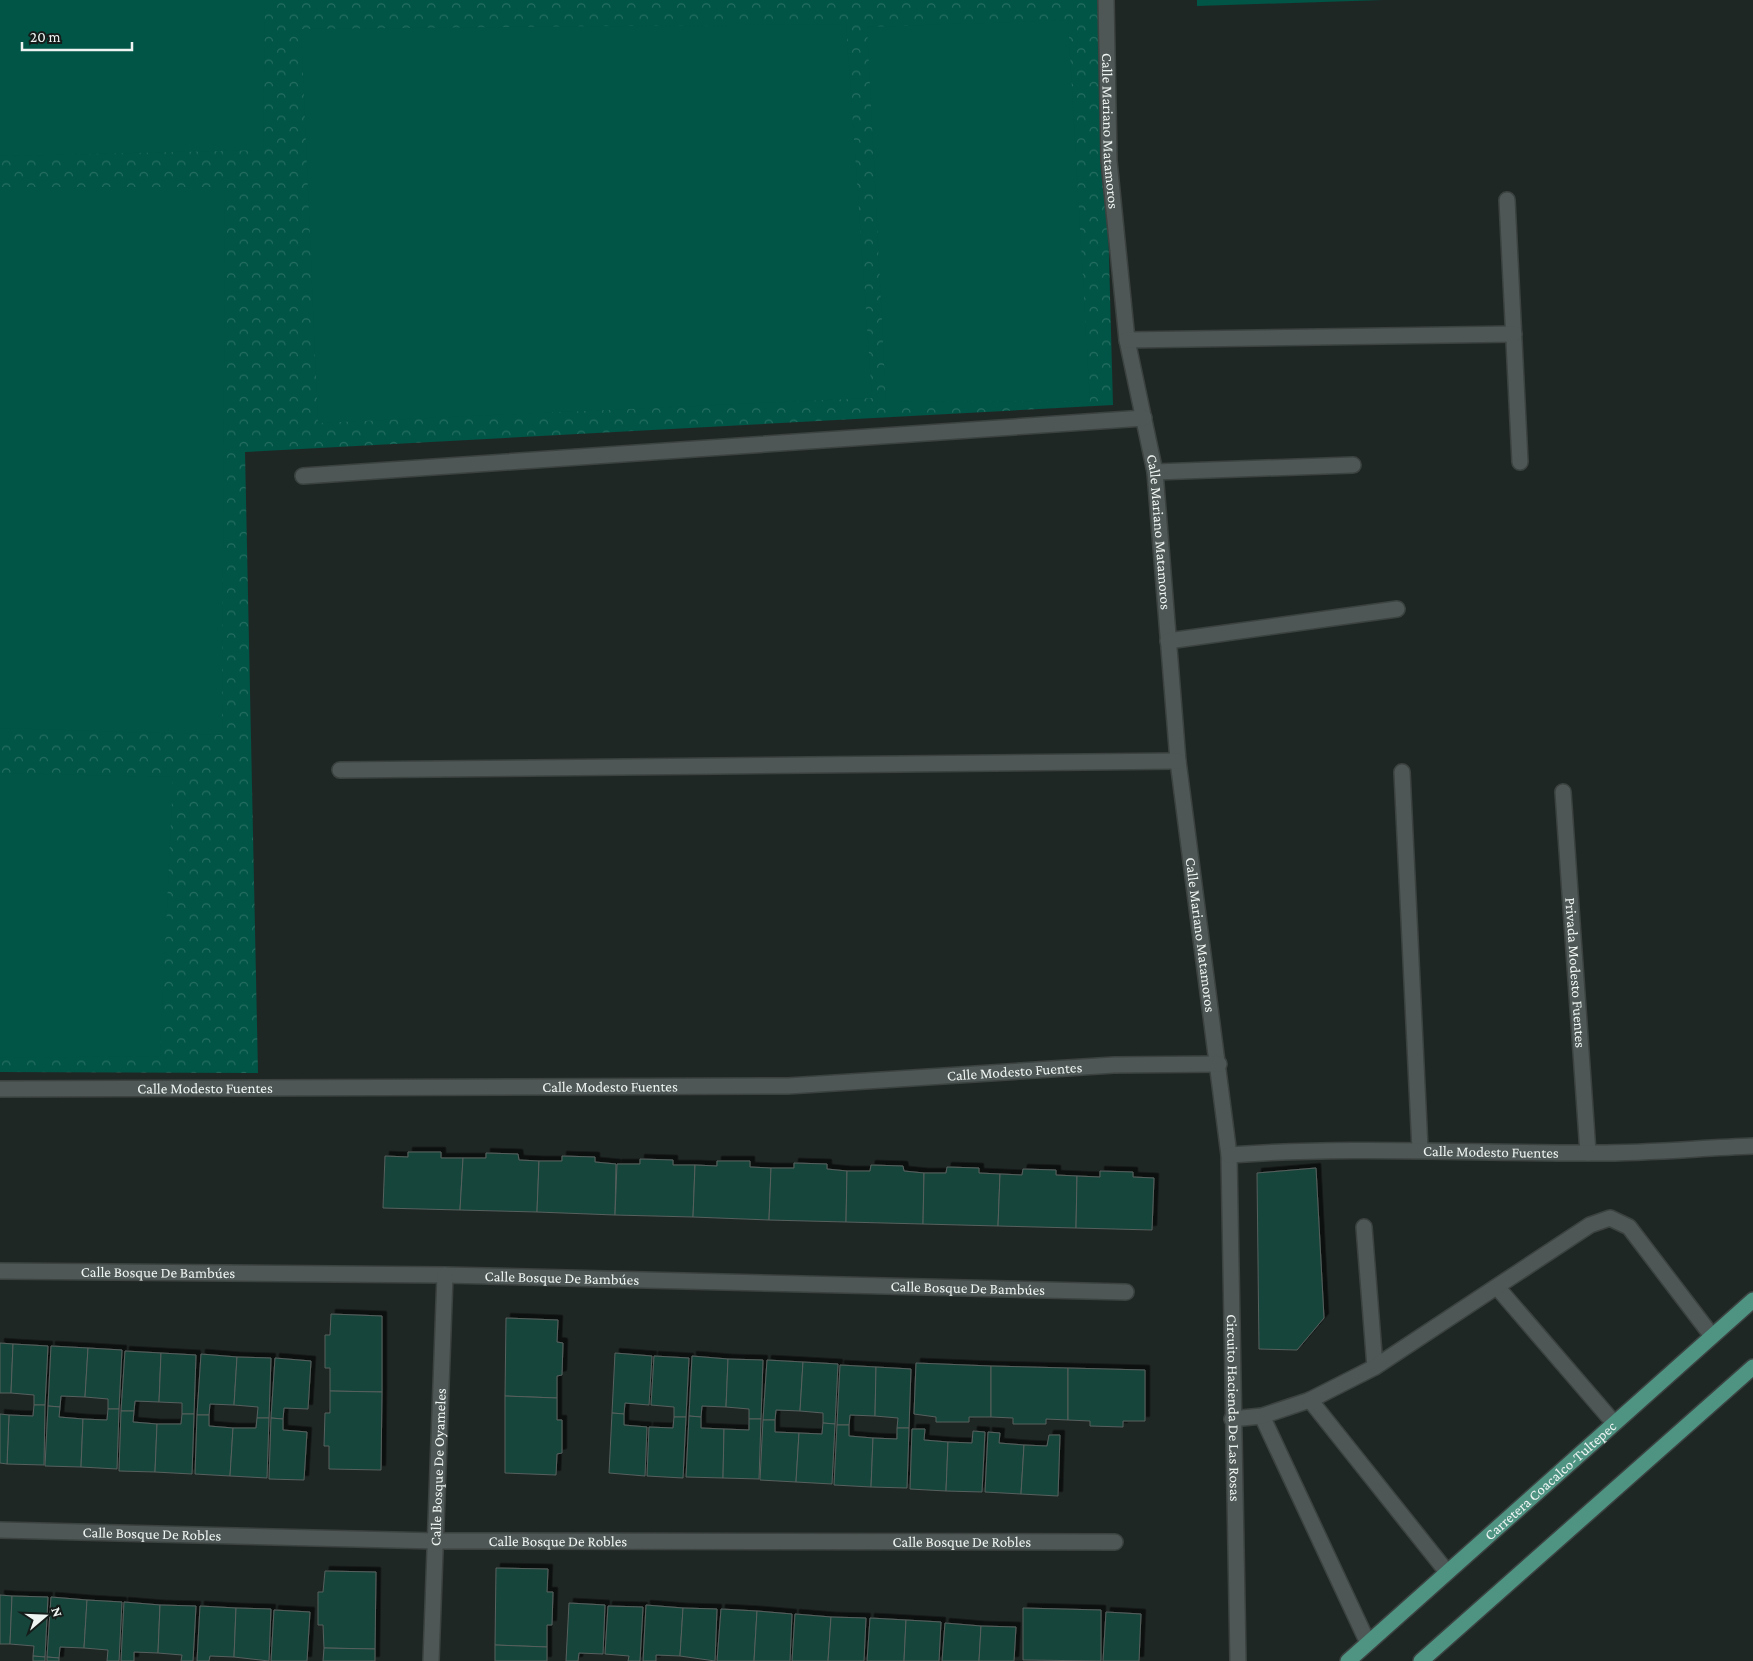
<svg xmlns="http://www.w3.org/2000/svg" width="1753" height="1661" font-family="'Crimson Pro',serif">
<style>
.park{fill:url(#park-crowns)}
.pitch{fill:#005546}
.building{fill:#17453b;stroke:#56605d;filter:url(#shadow)}
.lines{fill:none;stroke-linecap:round;stroke-linejoin:round}
.service-casing{stroke:#3b4240;stroke-width:18}
.minor-casing{stroke:#3b4240;stroke-width:18}
.primary-casing{stroke:#3b4240;stroke-width:18}
.service{stroke:#4e5755;stroke-width:15}
.minor{stroke:#4e5755;stroke-width:15}
.primary{stroke:#4f9383;stroke-width:15}
.labels{text-anchor:middle;dominant-baseline:central;stroke-width:4;stroke-linejoin:round;paint-order:stroke}
.street-label{font-size:15px;fill:#eef4f2;stroke:#151d1b}
</style>
<defs>
<pattern id="park-crowns" width="20" height="18" patternUnits="userSpaceOnUse" patternTransform="scale(1.25)"><rect width="20" height="18" fill="#005546"/><path d="M2 6a3 3 0 1 1 6 0M12 15a3 3 0 1 1 6 0" fill="none" stroke="#266e61"/></pattern>
<filter id="shadow"><feDropShadow dx="4.5" dy="-4.5" stdDeviation="0" flood-color="#0009"/></filter>
</defs>
<rect width="100%" height="100%" fill="#1f2725"/>
<!-- park -->
<polygon class="park" points="0,0 1102,0 1113,405 245,452 258,1073 0,1072"/>
<!-- pitch -->
<g class="pitch">
<polygon points="0,0 265,0 263,150 0,156"/>
<polygon points="1197,0 1383,0 1197,6"/>
<polygon points="1068,20 1090,401 886,402 867,27"/>
<polygon points="846,24 872,398 318,423 301,29"/>
<polygon points="0,187 225,187 222,735 0,728"/>
<polygon points="0,773 173,777 160,1056 0,1058"/>
</g>
<!-- building -->
<g class="building">
<polygon points="408,1152 441,1152 441,1158 463,1158 460,1210 383,1208 385,1156 408,1157"/>
<polygon points="486,1153 518,1154 519,1160 539,1161 537,1212 460,1210 463,1158 486,1158"/>
<polygon points="562,1156 595,1157 595,1162 616,1164 615,1215 537,1212 539,1161 562,1161"/>
<polygon points="640,1159 673,1160 673,1165 695,1165 693,1217 615,1215 617,1164 640,1164"/>
<polygon points="717,1161 750,1161 750,1167 771,1168 769,1220 693,1217 695,1165 717,1166"/>
<polygon points="794,1163 827,1164 827,1169 847,1171 846,1222 769,1220 771,1168 794,1168"/>
<polygon points="871,1165 903,1166 904,1171 924,1173 923,1224 846,1222 847,1171 870,1171"/>
<polygon points="947,1167 979,1168 979,1173 1000,1174 998,1226 923,1224 924,1173 946,1173"/>
<polygon points="1316,1168 1324,1318 1297,1350 1259,1349 1257,1173"/>
<polygon points="1023,1169 1056,1170 1056,1175 1077,1176 1076,1228 998,1226 1000,1174 1022,1175"/>
<polygon points="1100,1171 1133,1172 1133,1177 1154,1178 1152,1230 1076,1228 1077,1176 1100,1177"/>
<polygon points="331,1314 382,1316 382,1392 330,1391 330,1368 325,1368 325,1335 330,1335"/>
<polygon points="506,1318 558,1320 557,1342 563,1343 562,1375 557,1376 557,1398 505,1396"/>
<polygon points="0,1343 13,1344 11,1393 0,1393"/>
<polygon points="13,1344 48,1346 45,1405 34,1405 34,1395 11,1393"/>
<polygon points="51,1346 88,1348 85,1397 61,1396 60,1407 48,1406"/>
<polygon points="88,1348 122,1350 119,1409 108,1409 108,1399 85,1397"/>
<polygon points="125,1351 161,1353 159,1402 135,1401 134,1411 121,1411"/>
<polygon points="161,1353 196,1355 194,1414 182,1414 182,1403 159,1402"/>
<polygon points="615,1353 652,1356 649,1405 625,1403 624,1414 612,1413"/>
<polygon points="201,1354 237,1357 234,1405 210,1404 209,1415 197,1415"/>
<polygon points="654,1356 689,1358 686,1417 674,1417 674,1407 651,1405"/>
<polygon points="692,1356 728,1359 726,1407 702,1406 701,1417 689,1416"/>
<polygon points="237,1357 271,1358 269,1418 257,1418 258,1407 234,1405"/>
<polygon points="275,1358 311,1361 308,1409 284,1408 283,1419 271,1418"/>
<polygon points="728,1359 763,1360 761,1419 749,1419 749,1409 726,1407"/>
<polygon points="767,1360 803,1362 800,1411 776,1410 775,1420 763,1420"/>
<polygon points="803,1362 838,1364 835,1424 823,1423 823,1413 800,1411"/>
<polygon points="916,1363 991,1366 991,1417 969,1417 969,1422 936,1422 936,1417 914,1414"/>
<polygon points="840,1365 876,1367 875,1416 850,1415 849,1425 837,1425"/>
<polygon points="991,1366 1068,1368 1068,1420 1046,1419 1046,1424 1013,1424 1013,1418 991,1417"/>
<polygon points="876,1367 911,1369 909,1428 897,1428 898,1418 875,1416"/>
<polygon points="1068,1368 1145,1370 1145,1421 1123,1421 1123,1427 1090,1426 1090,1421 1068,1420"/>
<polygon points="330,1391 382,1392 381,1470 329,1469 329,1446 324,1446 325,1413 330,1413"/>
<polygon points="505,1396 557,1398 557,1420 562,1420 562,1453 557,1454 556,1475 505,1473"/>
<polygon points="34,1405 45,1405 44,1465 7,1464 9,1415 33,1416"/>
<polygon points="48,1406 60,1407 59,1417 83,1419 81,1467 45,1466"/>
<polygon points="108,1409 119,1409 117,1469 81,1467 83,1419 107,1420"/>
<polygon points="121,1411 134,1411 133,1422 157,1424 155,1472 119,1471"/>
<polygon points="612,1413 624,1414 624,1425 647,1427 645,1476 609,1473"/>
<polygon points="0,1414 9,1415 7,1464 0,1463"/>
<polygon points="182,1414 194,1414 192,1474 155,1472 157,1424 181,1424"/>
<polygon points="197,1415 209,1415 209,1426 233,1428 230,1476 195,1474"/>
<polygon points="689,1416 701,1417 701,1428 724,1429 723,1478 686,1477"/>
<polygon points="674,1417 686,1417 683,1478 647,1476 649,1427 673,1428"/>
<polygon points="257,1418 269,1418 267,1478 230,1476 233,1428 256,1428"/>
<polygon points="271,1418 283,1419 283,1430 307,1432 304,1480 269,1479"/>
<polygon points="749,1419 761,1419 759,1479 723,1478 724,1429 749,1430"/>
<polygon points="763,1420 775,1420 775,1432 799,1433 796,1482 760,1480"/>
<polygon points="823,1423 835,1424 832,1484 796,1482 799,1433 822,1434"/>
<polygon points="837,1425 849,1425 849,1436 873,1438 871,1487 834,1485"/>
<polygon points="897,1428 909,1428 907,1488 871,1487 873,1438 897,1439"/>
<polygon points="912,1429 925,1429 924,1440 948,1442 946,1491 910,1489"/>
<polygon points="973,1431 985,1432 982,1492 946,1491 948,1442 972,1443"/>
<polygon points="988,1432 1000,1433 999,1443 1024,1445 1021,1494 985,1492"/>
<polygon points="1049,1435 1060,1435 1058,1496 1021,1494 1024,1445 1047,1446"/>
<polygon points="496,1568 548,1569 547,1592 553,1592 552,1625 547,1625 547,1647 495,1645"/>
<polygon points="325,1571 376,1572 375,1649 324,1648 323,1625 318,1625 318,1592 323,1592"/>
<polygon points="0,1595 12,1596 10,1644 0,1644"/>
<polygon points="12,1596 48,1597 45,1657 33,1656 34,1646 10,1644"/>
<polygon points="51,1597 87,1600 84,1648 60,1647 59,1658 47,1657"/>
<polygon points="87,1600 122,1602 119,1661 107,1661 108,1650 84,1648"/>
<polygon points="124,1602 160,1605 158,1653 134,1652 134,1661 121,1661"/>
<polygon points="569,1603 605,1605 603,1654 579,1653 578,1661 566,1661"/>
<polygon points="160,1605 196,1606 193,1661 181,1661 182,1655 158,1653"/>
<polygon points="646,1605 683,1608 680,1656 656,1655 656,1661 643,1661"/>
<polygon points="200,1606 236,1608 234,1657 210,1656 209,1661 197,1661"/>
<polygon points="608,1606 643,1607 640,1661 628,1661 629,1656 605,1654"/>
<polygon points="236,1608 271,1609 269,1661 234,1657"/>
<polygon points="683,1608 717,1609 715,1661 680,1656"/>
<polygon points="1023,1608 1101,1610 1101,1661 1023,1660"/>
<polygon points="721,1609 757,1611 754,1661 717,1661"/>
<polygon points="274,1610 310,1612 307,1661 271,1661"/>
<polygon points="757,1611 792,1614 790,1661 754,1661"/>
<polygon points="1106,1612 1141,1614 1139,1661 1103,1661"/>
<polygon points="795,1614 831,1617 828,1661 792,1661"/>
<polygon points="831,1617 866,1618 864,1661 828,1661"/>
<polygon points="870,1618 906,1620 904,1661 867,1661"/>
<polygon points="906,1620 941,1622 939,1661 904,1661"/>
<polygon points="945,1623 981,1626 979,1661 942,1661"/>
<polygon points="981,1626 1016,1627 1014,1661 979,1661"/>
<polygon points="495,1645 547,1647 547,1661 495,1661"/>
<polygon points="324,1648 375,1649 375,1661 323,1661"/>
<polygon points="33,1656 45,1657 45,1661 33,1661"/>
<polygon points="47,1657 59,1658 59,1661 47,1661"/>
</g>
<g class="lines">
<!-- service casing -->
<g class="service-casing">
<g id="service">
<polyline points="1364,1227 1375,1367"/>
<polyline points="1497,1287 1614,1423"/>
<polyline points="1262,1416 1368,1643"/>
<polyline points="1232,1419 1262,1416 1310,1400"/>
<polyline points="1447,1572 1310,1400 1375,1367 1590,1225 1610,1218 1629,1227 1712,1336"/>
</g>
</g>
<!-- minor casing -->
<g class="minor-casing">
<g id="minor">
<path id="s1" d="M1106,0l3,161 18,179 28,132 23,289 51,394 9,506"/>
<polyline points="1507,200 1520,462"/>
<polyline points="1127,340 1514,334"/>
<polyline points="1155,472 1353,465"/>
<polyline points="303,476 1144,418"/>
<polyline points="1168,641 1397,609"/>
<polyline points="340,770 1178,761"/>
<polyline points="1402,772 1420,1149"/>
<path id="s2" d="M1563,792l25,361"/>
<path id="s3" d="M0,1089l788,-3 326,-21 105,-1"/>
<path id="s4" d="M1229,1155c119,-9 238,-2 357,-2 56,1 112,-5 167,-7"/>
<path id="s5" d="M0,1271l445,4 681,17"/>
<path id="s6" d="M0,1530l436,11 679,1"/>
<path id="s7" d="M431,1661l14,-386"/>
</g>
</g>
<!-- primary casing -->
<g class="primary-casing">
<g id="primary">
<path id="s8" d="M1348,1661l405,-361"/>
<polyline points="1421,1661 1753,1367"/>
</g>
</g>
<!-- service -->
<use href="#service" class="service"/>
<!-- minor -->
<use href="#minor" class="minor"/>
<!-- primary -->
<use href="#primary" class="primary"/>
</g>
<g class="labels">
<!-- street labels -->
<g class="street-label">
<text stroke="none"><textPath href="#s1" startOffset="131">Calle Mariano Matamoros</textPath></text>
<text stroke="none"><textPath href="#s1" startOffset="536">Calle Mariano Matamoros</textPath></text>
<text stroke="none"><textPath href="#s1" startOffset="941">Calle Mariano Matamoros</textPath></text>
<text stroke="none"><textPath href="#s2" startOffset="181">Privada Modesto Fuentes</textPath></text>
<text stroke="none"><textPath href="#s3" startOffset="1015">Calle Modesto Fuentes</textPath></text>
<text stroke="none"><textPath href="#s3" startOffset="610">Calle Modesto Fuentes</textPath></text>
<text stroke="none"><textPath href="#s3" startOffset="205">Calle Modesto Fuentes</textPath></text>
<text stroke="none"><textPath href="#s4" startOffset="262">Calle Modesto Fuentes</textPath></text>
<text stroke="none"><textPath href="#s5" startOffset="158">Calle Bosque De Bambúes</textPath></text>
<text stroke="none"><textPath href="#s5" startOffset="562">Calle Bosque De Bambúes</textPath></text>
<text stroke="none"><textPath href="#s5" startOffset="968">Calle Bosque De Bambúes</textPath></text>
<text stroke="none"><textPath href="#s1" startOffset="1416">Circuito Hacienda De Las Rosas</textPath></text>
<text stroke="none"><textPath href="#s7" startOffset="194">Calle Bosque De Oyameles</textPath></text>
<text stroke="none"><textPath href="#s8" startOffset="271">Carretera Coacalco-Tultepec</textPath></text>
<text stroke="none"><textPath href="#s6" startOffset="152">Calle Bosque De Robles</textPath></text>
<text stroke="none"><textPath href="#s6" startOffset="558">Calle Bosque De Robles</textPath></text>
<text stroke="none"><textPath href="#s6" startOffset="962">Calle Bosque De Robles</textPath></text>
</g>
</g>
<!-- north arrow -->
<g transform="translate(45 1616) rotate(71)" stroke="#151d1b" stroke-width="4" paint-order="stroke">
<path d="M0-4L9 19L0 12L-9 19Z" fill="#eef4f2"/>
<text y="-8" font-size="14" font-weight="bold" text-anchor="middle" fill="#eef4f2">N</text>
</g>
<!-- scale -->
<path d="M22 42v8h110v-8" fill="none" stroke="#eef4f2" stroke-width="2.5"/>
<text x="30" y="42" font-size="15" fill="#eef4f2" stroke="#151d1b" stroke-width="4" paint-order="stroke">20 m</text>
</svg>
